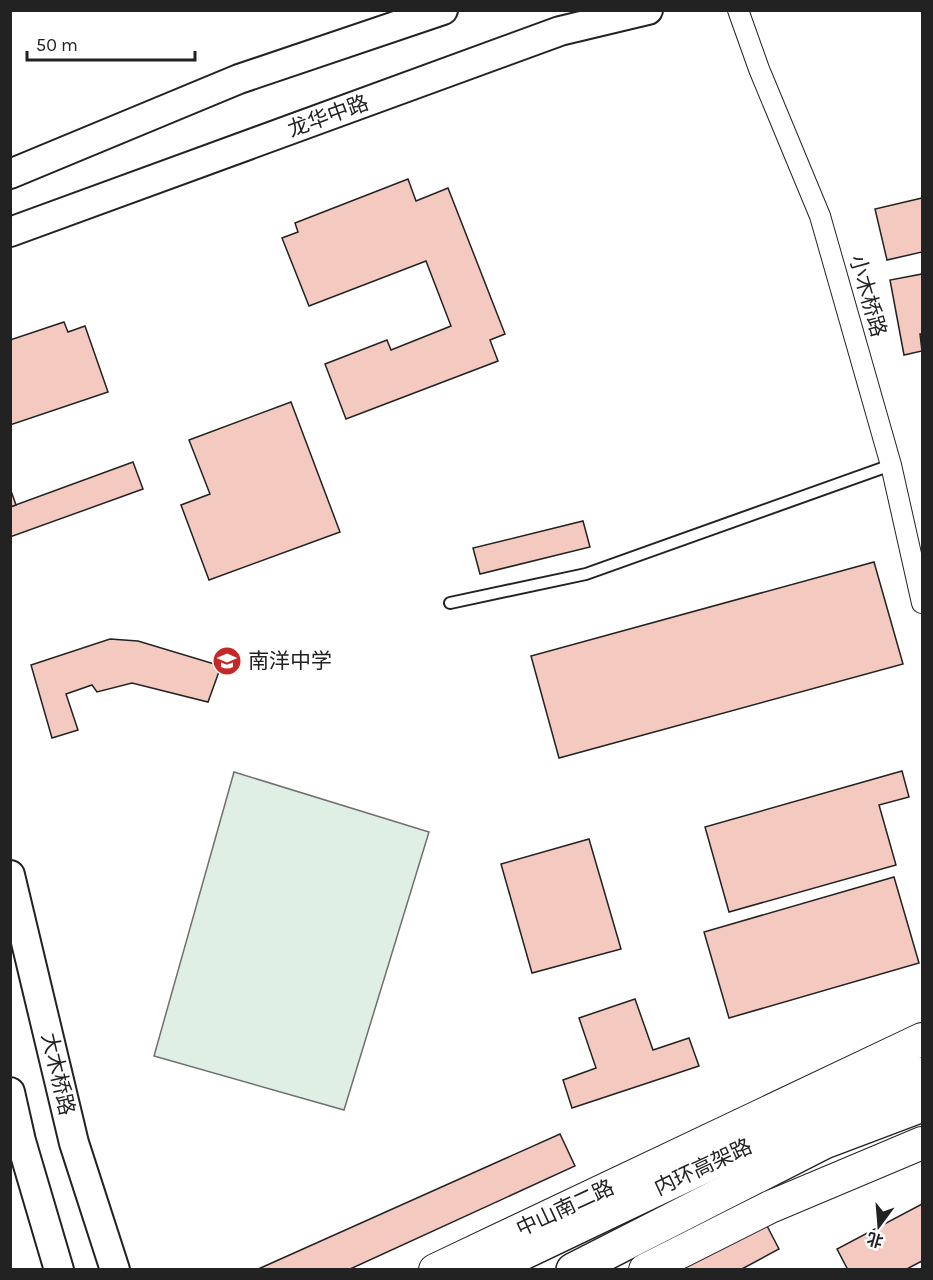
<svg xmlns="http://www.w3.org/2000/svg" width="933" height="1280" font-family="Karla,'Noto Sans SC',sans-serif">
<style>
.green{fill:#e0efe3;stroke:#6f6f6f;stroke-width:1.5}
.building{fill:#f3c9c0;stroke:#222;stroke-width:1.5}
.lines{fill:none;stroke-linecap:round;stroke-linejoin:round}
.lane-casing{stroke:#222;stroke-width:14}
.street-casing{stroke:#222;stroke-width:22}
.secondary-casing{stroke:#222;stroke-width:32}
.primary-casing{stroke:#222;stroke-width:34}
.highway-casing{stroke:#222;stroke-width:36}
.lane{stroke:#fff;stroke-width:10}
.street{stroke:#fff;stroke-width:20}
.secondary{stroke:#fff;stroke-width:28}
.primary{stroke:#fff;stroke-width:32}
.highway{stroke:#fff;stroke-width:33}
.labels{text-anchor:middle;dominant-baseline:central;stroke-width:4.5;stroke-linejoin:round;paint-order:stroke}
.street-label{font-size:21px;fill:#222;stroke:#fff}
.poi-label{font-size:21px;fill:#222;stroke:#fff;text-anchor:start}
</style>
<rect width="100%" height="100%" fill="#fff"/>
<!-- green -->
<polygon class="green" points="234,772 429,832 344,1110 154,1056"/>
<!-- building -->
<g class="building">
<polygon points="408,179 416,201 448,188 505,334 490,340 498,361 346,419 325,364 387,340 391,350 451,326 426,261 309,306 282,238 298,232 295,223"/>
<polygon points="922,198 922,252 887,260 875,209"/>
<polygon points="922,274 922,334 920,334 922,351 904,355 890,280"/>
<polygon points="64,322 68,332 85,326 108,392 10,425 10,340"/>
<polygon points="291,402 340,532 209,580 181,505 210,494 189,440"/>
<polygon points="133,462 143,489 10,537 10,507"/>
<polygon points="10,488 16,505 10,507"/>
<polygon points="583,521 590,547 480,574 473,548"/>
<polygon points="874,562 903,664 559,758 531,656"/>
<polygon points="110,639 138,641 221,666 208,702 132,683 97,692 92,685 66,694 78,730 52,738 31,665"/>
<polygon points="902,771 909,797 879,805 896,865 729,912 705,827"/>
<polygon points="589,839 621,949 532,973 501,864"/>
<polygon points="894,877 919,963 729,1018 704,932"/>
<polygon points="635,999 653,1050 689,1038 699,1066 572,1108 563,1080 596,1068 579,1018"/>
<polygon points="560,1134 575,1166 348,1270 256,1270"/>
<polygon points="922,1204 922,1261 905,1270 848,1270 837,1249"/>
<polygon points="766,1224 779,1249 740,1270 680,1270"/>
</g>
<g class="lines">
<!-- lane casing -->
<g class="lane-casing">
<polyline id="lane" points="450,603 586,574 891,465"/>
</g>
<!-- street casing -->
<g class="street-casing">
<polyline id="street" points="738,10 759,69 820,216 891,465 922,603"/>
</g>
<!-- secondary casing -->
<g class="secondary-casing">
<g id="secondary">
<polyline points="10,174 239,79 443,10"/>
<polyline points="10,232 560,31 648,10"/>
<polyline points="10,875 74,1143 115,1270"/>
<polyline points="10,1092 21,1141 59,1270"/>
</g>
</g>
<!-- primary casing -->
<g class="primary-casing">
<g id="primary">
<polyline points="435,1270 922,1039"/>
<polyline points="645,1270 770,1207 922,1143"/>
</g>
</g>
<!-- highway casing -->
<g class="highway-casing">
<g id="highway">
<polyline points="487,1270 795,1123 922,1074"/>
<polyline points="573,1270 824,1142 922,1105"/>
</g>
</g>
<!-- lane -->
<use href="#lane" class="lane"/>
<!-- street -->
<use href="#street" class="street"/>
<!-- secondary -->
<use href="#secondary" class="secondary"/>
<!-- primary -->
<use href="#primary" class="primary"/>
<!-- highway -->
<use href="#highway" class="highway"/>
</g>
<!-- icons -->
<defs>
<g id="school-disc" transform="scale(1.5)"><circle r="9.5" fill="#c62828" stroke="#fff"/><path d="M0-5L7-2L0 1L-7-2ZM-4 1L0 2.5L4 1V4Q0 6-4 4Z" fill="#fff"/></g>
</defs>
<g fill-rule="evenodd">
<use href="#school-disc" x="227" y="661"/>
</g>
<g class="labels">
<!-- street labels -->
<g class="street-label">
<text transform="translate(328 116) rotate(-20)">龙华中路</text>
<text transform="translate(868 296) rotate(74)">小木桥路</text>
<text transform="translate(58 1074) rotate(77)">大木桥路</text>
<text transform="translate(703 1167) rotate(-25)">内环高架路</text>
<text transform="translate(565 1208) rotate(-25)">中山南二路</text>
</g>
<!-- poi labels -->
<g class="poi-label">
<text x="248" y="661">南洋中学</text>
</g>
</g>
<!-- border -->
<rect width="933" height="1280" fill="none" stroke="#222222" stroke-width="24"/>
<!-- north arrow -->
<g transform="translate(879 1226) rotate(196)" stroke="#ffffff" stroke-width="4.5" paint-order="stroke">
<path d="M0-4.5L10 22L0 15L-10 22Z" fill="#222222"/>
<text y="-9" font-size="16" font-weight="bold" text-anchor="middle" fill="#222222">北</text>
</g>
<!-- scale -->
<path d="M27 51v9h168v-9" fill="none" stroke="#222222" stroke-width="3"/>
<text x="36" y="51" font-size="18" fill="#222222" stroke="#ffffff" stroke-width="4.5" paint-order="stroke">50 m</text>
</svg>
